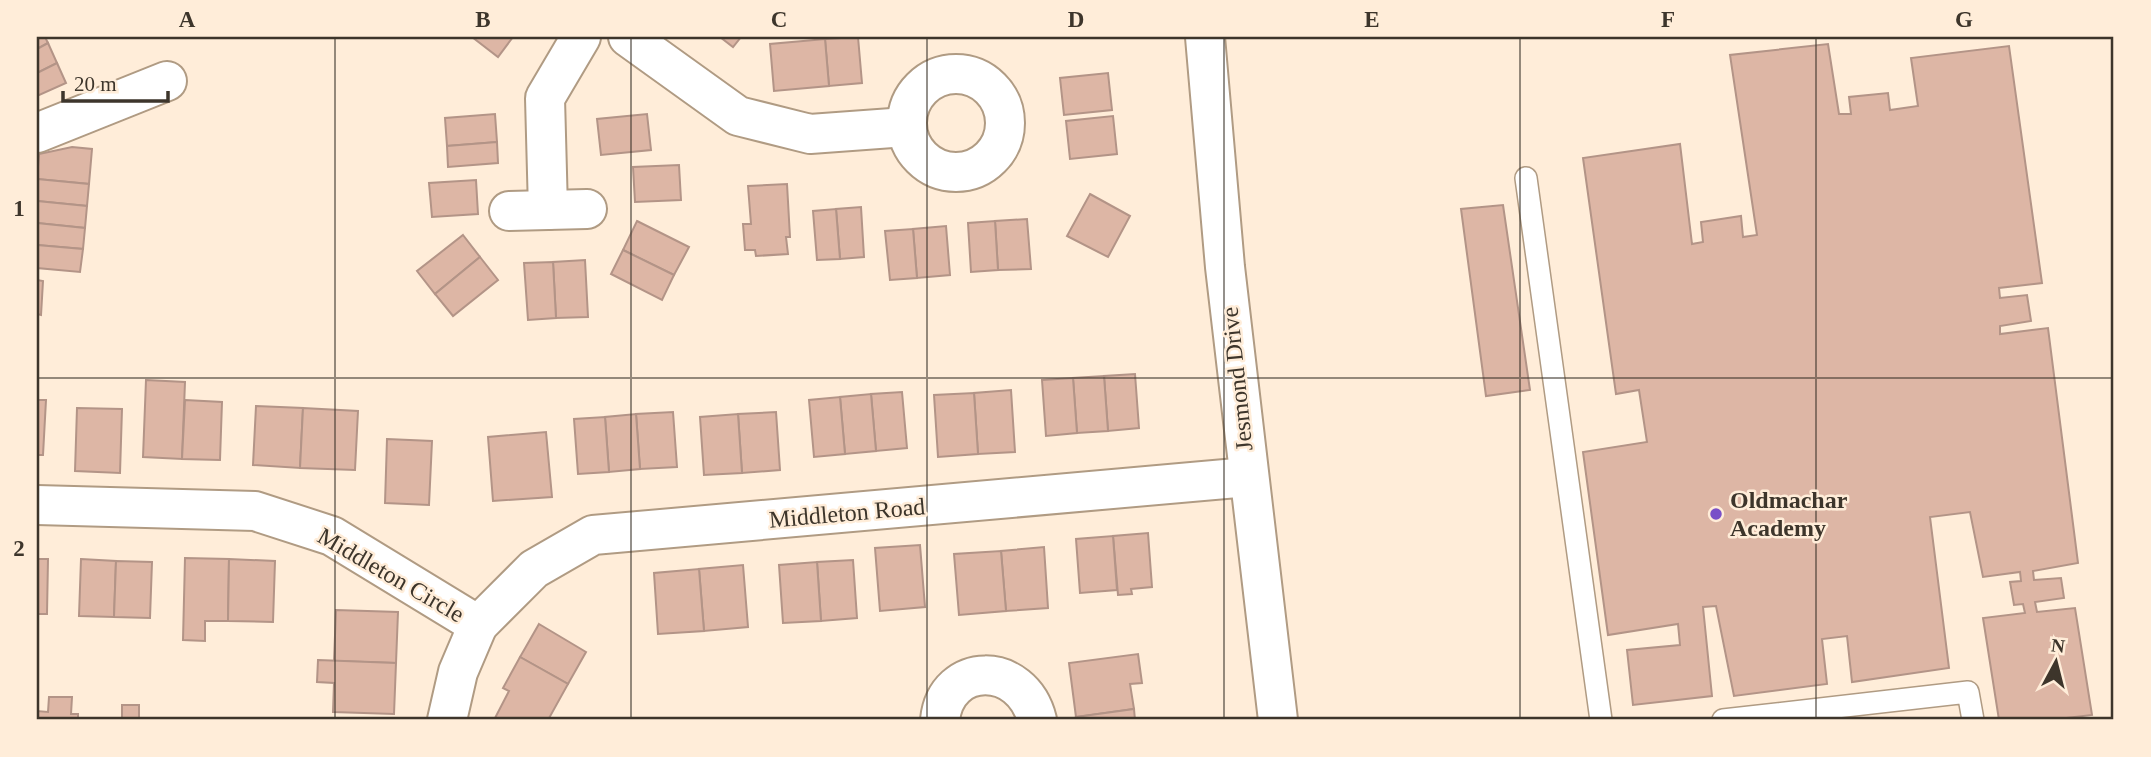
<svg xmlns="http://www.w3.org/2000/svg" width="2151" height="757" font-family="Georgia,serif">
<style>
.building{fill:#ddb6a5;stroke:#b39487;stroke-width:2}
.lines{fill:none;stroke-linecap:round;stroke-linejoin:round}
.service-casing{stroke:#b09b83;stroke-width:24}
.minor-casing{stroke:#b09b83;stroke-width:42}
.tertiary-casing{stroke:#b09b83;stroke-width:42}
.service{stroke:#fff;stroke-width:21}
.minor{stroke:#fff;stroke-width:38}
.tertiary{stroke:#fff;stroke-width:38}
.grid{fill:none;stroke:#3d352b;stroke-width:2;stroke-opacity:0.55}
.poi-dot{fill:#794fc8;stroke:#ffedd9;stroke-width:2.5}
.labels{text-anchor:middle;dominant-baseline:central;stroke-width:5;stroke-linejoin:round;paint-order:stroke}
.street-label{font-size:24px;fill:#3d352b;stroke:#ffedd9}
.poi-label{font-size:24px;font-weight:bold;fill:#3d352b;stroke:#ffedd9;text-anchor:start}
.neatline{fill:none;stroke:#3d352b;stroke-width:2.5}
.grid-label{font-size:23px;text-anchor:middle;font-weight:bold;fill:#3d352b}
</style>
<rect width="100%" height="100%" fill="#ffedd9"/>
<!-- building -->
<g class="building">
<polygon points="37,37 45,37 48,43 37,49"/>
<polygon points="472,37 513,37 498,57"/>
<polygon points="720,37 741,37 733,47"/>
<polygon points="858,37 862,83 829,86 825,39"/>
<polygon points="825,39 829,86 774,91 770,44"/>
<polygon points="48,43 57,63 37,73 37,49"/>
<polygon points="1828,44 1839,114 1851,114 1849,97 1888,93 1890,110 1918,106 1911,58 2009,46 2042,283 1999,288 2000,298 2027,295 2031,321 2000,326 2000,334 2048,328 2078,563 2033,571 2034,580 2061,578 2064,598 2035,602 2037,612 2075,608 2092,715 2049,720 1999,720 1983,618 2025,613 2023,604 2014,605 2010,582 2021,581 2020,572 1983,577 1970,512 1930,517 1949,668 1852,682 1847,636 1822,639 1827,684 1734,696 1716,606 1703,607 1712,696 1633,705 1627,650 1680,645 1678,624 1608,635 1583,452 1647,442 1639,390 1616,394 1583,158 1680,144 1692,244 1703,242 1701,222 1741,216 1743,237 1757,235 1730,55"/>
<polygon points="57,63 66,83 37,96 37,73"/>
<polygon points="1108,73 1112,110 1064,115 1060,78"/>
<polygon points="495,114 497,142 447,146 445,118"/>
<polygon points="647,114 651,150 601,155 597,119"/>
<polygon points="1113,116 1117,154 1070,159 1066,121"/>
<polygon points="497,142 498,163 448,167 447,146"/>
<polygon points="72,147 92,149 89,184 37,179 39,154"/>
<polygon points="679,165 681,200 635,202 633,167"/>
<polygon points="37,179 89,184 87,206 37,201"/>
<polygon points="476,180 478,214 432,217 429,183"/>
<polygon points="787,184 790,237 786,237 788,254 756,256 755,250 745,250 743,224 751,224 748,186"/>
<polygon points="1090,194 1130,216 1108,257 1067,236"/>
<polygon points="37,201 87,206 85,228 37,223"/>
<polygon points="1503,205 1530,390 1486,396 1461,209"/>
<polygon points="861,207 864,257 840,259 836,209"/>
<polygon points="836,209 840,259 817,260 813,211"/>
<polygon points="1027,219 1031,269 998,270 995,221"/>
<polygon points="637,221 689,247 674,275 623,250"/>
<polygon points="995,221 998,270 971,272 968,223"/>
<polygon points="37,223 85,228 83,249 37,245"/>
<polygon points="946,226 950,275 917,278 913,229"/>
<polygon points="913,229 917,278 890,280 885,231"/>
<polygon points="463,235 480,257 435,294 417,271"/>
<polygon points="37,245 83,249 80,272 37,268"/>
<polygon points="623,250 674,275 662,300 611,274"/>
<polygon points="480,257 498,280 453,316 435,294"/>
<polygon points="585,260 588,317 556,318 553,262"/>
<polygon points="553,262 556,318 528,320 524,263"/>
<polygon points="37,280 43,281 41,315 37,314"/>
<polygon points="1135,374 1139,428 1108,431 1104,376"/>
<polygon points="1104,376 1108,431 1077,433 1073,378"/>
<polygon points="1073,378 1077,433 1046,436 1042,380"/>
<polygon points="146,380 185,382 182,459 143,457"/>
<polygon points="1011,390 1015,452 978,454 974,393"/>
<polygon points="902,392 907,448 876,451 871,394"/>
<polygon points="974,393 978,454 938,457 934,395"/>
<polygon points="871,394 876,451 845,454 840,397"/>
<polygon points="840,397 845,454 814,457 809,400"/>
<polygon points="37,400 46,400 43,455 37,455"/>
<polygon points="185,400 222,402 220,460 182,459"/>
<polygon points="256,406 303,408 300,468 253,465"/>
<polygon points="77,408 122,409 120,473 75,471"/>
<polygon points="303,408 358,411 355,470 300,468"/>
<polygon points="673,412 677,467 640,469 636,414"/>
<polygon points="776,412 780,470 742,473 738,414"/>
<polygon points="636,414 640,469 609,472 605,417"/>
<polygon points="738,414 742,473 704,475 700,417"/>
<polygon points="605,417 609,472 578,474 574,419"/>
<polygon points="546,432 552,497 493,501 488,437"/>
<polygon points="387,439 432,441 429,505 385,503"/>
<polygon points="1148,533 1152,587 1131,589 1132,594 1118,595 1113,536"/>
<polygon points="1113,536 1117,590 1080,593 1076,539"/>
<polygon points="920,545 925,607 880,611 875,548"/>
<polygon points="1044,547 1048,608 1006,611 1001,551"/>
<polygon points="1001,551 1006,611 959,615 954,554"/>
<polygon points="185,558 229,559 228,621 205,621 205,641 183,640"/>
<polygon points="37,559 48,559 47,614 37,614"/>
<polygon points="81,559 116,561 114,617 79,616"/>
<polygon points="229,559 275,561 273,622 228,621"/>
<polygon points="853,560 857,618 821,621 817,562"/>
<polygon points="116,561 152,562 150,618 114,617"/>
<polygon points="817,562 821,621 783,623 779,565"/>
<polygon points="743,565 748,627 704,631 699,569"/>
<polygon points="699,569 704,631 658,634 654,573"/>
<polygon points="336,610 398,612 396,663 334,661"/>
<polygon points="539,624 586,652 568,684 520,657"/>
<polygon points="1138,654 1142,683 1130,684 1134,709 1076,717 1069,663"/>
<polygon points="520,657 568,684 548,720 494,720 509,691 503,688"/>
<polygon points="318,660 396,663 394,714 333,712 334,683 317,682"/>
<polygon points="49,697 72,697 71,714 78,714 78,720 37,720 37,711 48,712"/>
<rect x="122" y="705" width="17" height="15"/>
<polygon points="1134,709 1135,720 1077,720 1076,717"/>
</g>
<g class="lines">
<!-- service casing -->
<g class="service-casing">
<g id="service">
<polyline points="1526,178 1601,720"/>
<polyline points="1723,720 1968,692 1973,720"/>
</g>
</g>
<!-- minor casing -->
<g class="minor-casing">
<g id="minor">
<polyline points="628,37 738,116 810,134 906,127"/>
<circle cx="956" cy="123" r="49"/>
<polyline points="37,133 167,81"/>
<polyline points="548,210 545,98 581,37"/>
<polyline points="509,211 587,209"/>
<polyline points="37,505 255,511 332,536 478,625 458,672 447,720"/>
<polyline points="478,625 534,569 593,535 1248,477"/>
<path d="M940,720c6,-59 82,-60 97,0"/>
</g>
</g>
<!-- tertiary casing -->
<g class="tertiary-casing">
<polyline id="tertiary" points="1205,37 1225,267 1278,720"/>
</g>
<!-- service -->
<use href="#service" class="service"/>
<!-- minor -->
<use href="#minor" class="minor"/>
<!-- tertiary -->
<use href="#tertiary" class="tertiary"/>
</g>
<!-- grid -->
<path class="grid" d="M335,37v683M631,37v683M927,37v683M1224,37v683M1520,37v683M1816,37v683M37,378h2077"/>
<!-- markers -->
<circle class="poi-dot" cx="1716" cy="514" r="7"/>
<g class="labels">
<!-- street labels -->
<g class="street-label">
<text transform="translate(1237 379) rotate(-96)">Jesmond Drive</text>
<text transform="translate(847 513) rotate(-5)">Middleton Road</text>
<text transform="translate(391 575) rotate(30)">Middleton Circle</text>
</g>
<!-- poi labels -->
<g class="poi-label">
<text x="1730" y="500">Oldmachar<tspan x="1730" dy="28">Academy</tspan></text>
</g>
</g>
<!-- border -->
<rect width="2151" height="757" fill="none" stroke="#ffedd9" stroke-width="77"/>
<!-- north arrow -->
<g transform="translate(2056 662) rotate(7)" stroke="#ffedd9" stroke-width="5" paint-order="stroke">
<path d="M0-5L12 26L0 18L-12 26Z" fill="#3d352b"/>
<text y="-10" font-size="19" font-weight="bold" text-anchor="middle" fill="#3d352b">N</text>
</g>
<!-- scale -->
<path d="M63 91v10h105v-10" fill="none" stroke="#3d352b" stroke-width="3.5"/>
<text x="74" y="91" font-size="21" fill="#3d352b" stroke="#ffedd9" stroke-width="5" paint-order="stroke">20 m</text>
<rect x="38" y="38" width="2074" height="680" class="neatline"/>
<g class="grid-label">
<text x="187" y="27">A</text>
<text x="483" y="27">B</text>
<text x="779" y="27">C</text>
<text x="1076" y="27">D</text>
<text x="1372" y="27">E</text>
<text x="1668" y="27">F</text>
<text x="1964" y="27">G</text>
<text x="19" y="216">1</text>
<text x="19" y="556">2</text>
</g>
</svg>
